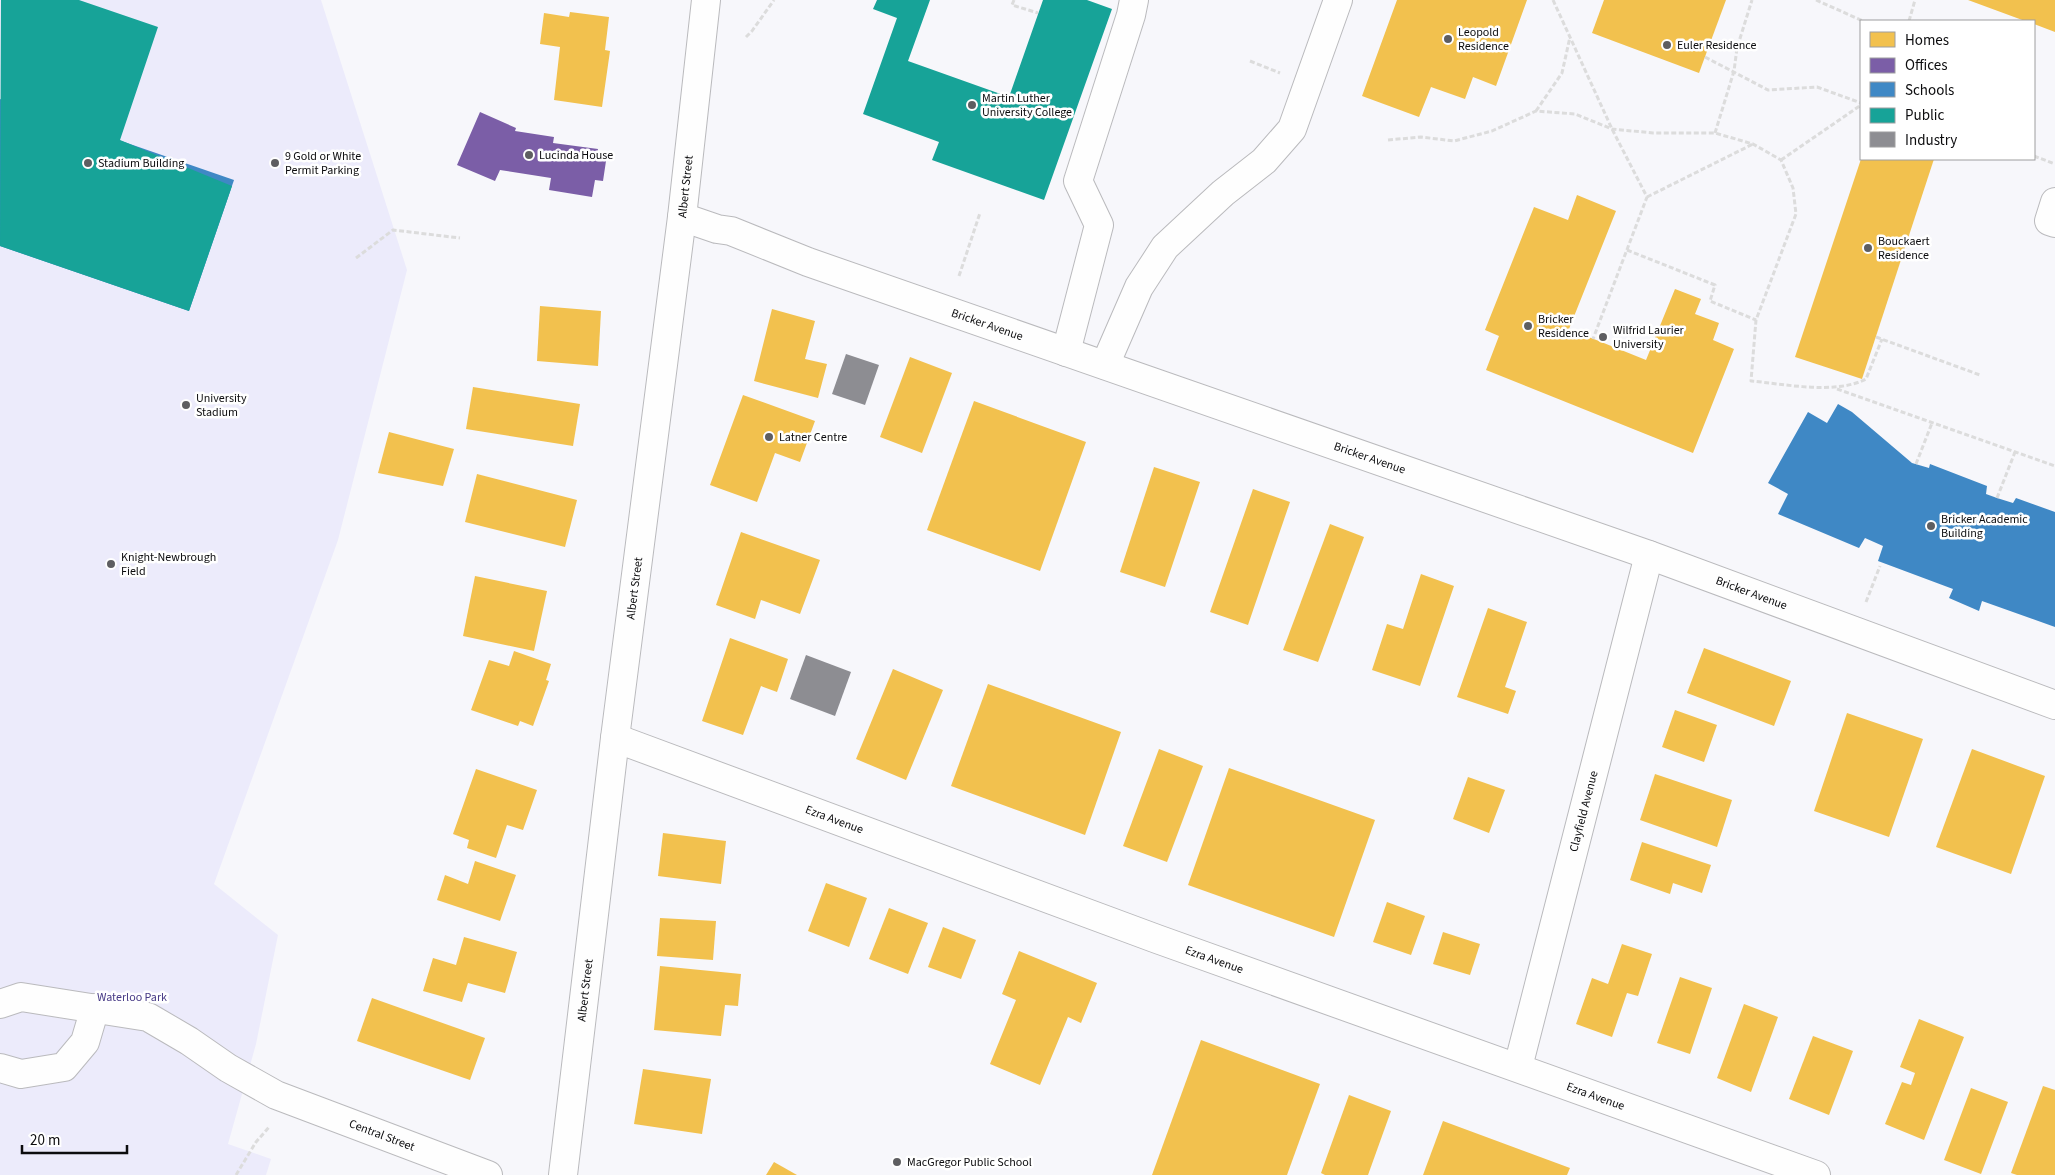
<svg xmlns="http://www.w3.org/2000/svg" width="2055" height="1175" font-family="'Source Sans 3',sans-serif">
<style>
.green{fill:#ecebfb}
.homes{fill:#f2c14e}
.offices{fill:#7b5ea7}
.schools{fill:#3f88c5}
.public{fill:#17a398}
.industry{fill:#8d8d92}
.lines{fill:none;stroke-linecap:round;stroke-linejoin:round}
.minor-casing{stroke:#bababd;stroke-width:30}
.path{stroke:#dcdcdc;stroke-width:3;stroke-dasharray:5 2.5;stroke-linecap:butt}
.minor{stroke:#fefefe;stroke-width:28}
.poi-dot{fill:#5e5e61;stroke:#fff;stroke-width:2}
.labels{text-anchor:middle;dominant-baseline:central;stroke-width:5;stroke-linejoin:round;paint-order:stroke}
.poi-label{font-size:12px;fill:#0c0c0e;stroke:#fff;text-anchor:start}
.street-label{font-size:12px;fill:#0c0c0e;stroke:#fff}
.park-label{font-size:12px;fill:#473a86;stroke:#fff}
</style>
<rect width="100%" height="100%" fill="#f7f7fb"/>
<!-- green -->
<polygon class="green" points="0,0 321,0 407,270 338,540 214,884 278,935 256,1044 228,1144 271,1159 266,1175 0,1175"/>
<!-- homes -->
<g class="homes">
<polygon points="1397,0 1527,0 1496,86 1473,77 1465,99 1431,87 1419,117 1362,96"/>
<polygon points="1604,0 1726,0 1699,73 1592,33"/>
<polygon points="1968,0 2055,0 2055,32 2034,24 2034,21 2025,21"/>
<polygon points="570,12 609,17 605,50 610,51 602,107 554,100 560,47 540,44 544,13 569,17"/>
<polygon points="1861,159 1934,159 1862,379 1795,357"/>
<polygon points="1577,195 1616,211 1569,329 1646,360 1675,289 1701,299 1695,314 1719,323 1713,340 1734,349 1693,453 1486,370 1499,336 1485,330 1534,207 1568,220"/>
<polygon points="540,306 601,311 598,366 537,361"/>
<polygon points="772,309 815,321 805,359 827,364 818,398 754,381"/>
<polygon points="910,357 952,373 922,453 880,437"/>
<polygon points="473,387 580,404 573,446 466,429"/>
<polygon points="743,395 815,421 800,462 775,453 757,502 710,485"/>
<polygon points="974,401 1086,442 1040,571 927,530"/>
<polygon points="389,432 454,449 443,486 378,473"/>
<polygon points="1154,467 1200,482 1165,587 1120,572"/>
<polygon points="477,474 577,500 565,547 465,522"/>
<polygon points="1253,489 1290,502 1248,625 1210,612"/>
<polygon points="1330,524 1364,537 1318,662 1283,650"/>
<polygon points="741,532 820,560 800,614 761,600 755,619 716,605"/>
<polygon points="1421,574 1454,586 1420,686 1372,670 1387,624 1403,629"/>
<polygon points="475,576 547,591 534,651 463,636"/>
<polygon points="1488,608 1527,622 1505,687 1516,691 1508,714 1457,697"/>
<polygon points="730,638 788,659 777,692 761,686 743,735 702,721"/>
<polygon points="1704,648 1791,681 1774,726 1687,693"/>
<polygon points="514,651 551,664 546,680 549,681 533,726 520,721 518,726 471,710 489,660 509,666"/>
<polygon points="893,669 943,690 906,780 856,759"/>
<polygon points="988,684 1121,732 1085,835 951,786"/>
<polygon points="1675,710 1717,725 1704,762 1662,747"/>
<polygon points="1847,713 1923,739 1889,837 1814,811"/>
<polygon points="1159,749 1203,766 1167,862 1123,846"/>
<polygon points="1972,749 2045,776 2011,874 1936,847"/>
<polygon points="1229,768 1375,820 1334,937 1188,885"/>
<polygon points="476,769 537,790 523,830 507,825 496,858 467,848 469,840 453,834"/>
<polygon points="1655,774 1732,800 1717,847 1640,820"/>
<polygon points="1468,777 1505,790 1489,833 1453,819"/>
<polygon points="663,833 726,841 721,884 658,876"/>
<polygon points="1642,842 1711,865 1702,893 1673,883 1670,894 1630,880"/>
<polygon points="475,861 516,875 500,921 437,900 445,875 468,884"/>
<polygon points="826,883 867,898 849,947 808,931"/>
<polygon points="1387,902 1425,916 1411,955 1373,942"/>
<polygon points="889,908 928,923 908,974 869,959"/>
<polygon points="660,918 716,921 713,960 657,956"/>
<polygon points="943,927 976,940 961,979 928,967"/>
<polygon points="1443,932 1480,944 1470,975 1433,964"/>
<polygon points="464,937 517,952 505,993 468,983 462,1002 423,991 433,958 456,965"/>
<polygon points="1622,944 1652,954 1638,996 1627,993 1612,1037 1576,1024 1592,978 1608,984"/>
<polygon points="1019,951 1097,983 1081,1023 1068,1017 1040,1085 990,1064 1016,1000 1002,994"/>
<polygon points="660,966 741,974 738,1006 725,1005 721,1036 654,1030"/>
<polygon points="1680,977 1712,988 1690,1054 1657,1043"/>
<polygon points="372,998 485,1038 470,1080 357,1041"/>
<polygon points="1744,1004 1778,1017 1751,1092 1717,1078"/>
<polygon points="1919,1019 1964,1037 1924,1140 1885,1124 1902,1082 1911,1085 1915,1073 1900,1067"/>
<polygon points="1813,1036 1853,1051 1829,1115 1789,1099"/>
<polygon points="1201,1040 1320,1084 1287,1175 1152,1175"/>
<polygon points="643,1069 711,1079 702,1134 634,1124"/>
<polygon points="2043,1086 2055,1090 2055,1175 2017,1175 2011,1173"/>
<polygon points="1971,1088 2008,1102 1981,1174 1944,1160"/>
<polygon points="1349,1095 1391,1111 1368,1175 1325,1175 1321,1173"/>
<polygon points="1443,1121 1570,1168 1567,1175 1423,1175"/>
<polygon points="774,1162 797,1175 766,1175"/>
</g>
<!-- offices -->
<polygon class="offices" points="480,112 516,128 515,131 554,137 553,143 598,149 596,160 606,161 603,181 595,180 592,197 549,190 551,178 500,170 495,181 457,165"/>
<!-- schools -->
<g class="schools">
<polygon points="0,99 234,180 189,311 0,246"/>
<polygon points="1838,404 1852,412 1912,463 1929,468 1930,464 1987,486 1986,494 1997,498 2013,503 2016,498 2055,512 2055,627 1982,601 1979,611 1949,598 1953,589 1878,561 1883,546 1865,538 1859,548 1778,514 1788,494 1768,483 1808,412 1827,423"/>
</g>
<!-- public -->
<g class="public">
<polygon points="1,0 79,0 158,27 120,140 232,186 189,311 0,246"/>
<polygon points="877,0 930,0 908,61 1009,97 1043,0 1087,0 1112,9 1044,200 932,160 939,142 863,114 897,18 873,9"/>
</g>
<!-- industry -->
<g class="industry">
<polygon points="846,354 879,365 865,405 832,394"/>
<polygon points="806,655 851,672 835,716 790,699"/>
</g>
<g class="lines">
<!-- minor casing -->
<g class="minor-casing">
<g id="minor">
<polyline points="2055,202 2049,221 2055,223"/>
<path id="s1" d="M682,217l35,12 14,2 77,31 841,293 406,150"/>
<polyline points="1066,352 1099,225 1078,181 1131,15 1134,0"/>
<polyline points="1105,365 1139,287 1165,247 1223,193 1264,161 1292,129 1338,0"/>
<path id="s2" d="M615,738l542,201 659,236"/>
<path id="s3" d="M0,1004l21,-7 127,20 41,24 39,27 48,27 212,80"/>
<path id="s4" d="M1518,1067l131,-512"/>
<polyline points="0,1068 21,1074 64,1067 85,1042 95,1008"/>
<path id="s5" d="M563,1175l52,-437 67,-521 24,-217"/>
</g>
</g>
<!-- path -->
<g class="path">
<polyline points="1014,0 1012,5 1038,13"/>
<polyline points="1553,0 1612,129 1647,197 1593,339"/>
<polyline points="1816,0 1863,21"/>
<polyline points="1909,21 1915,0"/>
<polyline points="746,37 752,31 774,0"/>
<polyline points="1705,57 1768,90 1817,87 1861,103"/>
<polyline points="1250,61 1280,73"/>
<polyline points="1536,111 1562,73 1570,37"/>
<polyline points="1715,133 1734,71 1737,48 1752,0"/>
<path d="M1388,140l33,-3 33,4 38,-10 44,-20 39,3 37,15 41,4h62l38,11 28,16 12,28 3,26 -40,106 -5,61c34,3 84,14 115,-2l16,-40"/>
<polyline points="2034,156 2055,164"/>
<polyline points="1781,160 1861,105"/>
<polyline points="1647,197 1753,144"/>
<polyline points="1627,250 1715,285 1710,301 1756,320"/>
<polyline points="356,258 393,230 460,238"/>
<polyline points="959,276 980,213"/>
<polyline points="1876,337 1980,375"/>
<polyline points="1837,389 2055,466"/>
<polyline points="1916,464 1932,423"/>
<polyline points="1997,498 2015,452"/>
<polyline points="1866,602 1880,566"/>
<polyline points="236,1175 256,1142 270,1126"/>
</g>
<!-- minor -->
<use href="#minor" class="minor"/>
</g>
<!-- markers -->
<g class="poi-dot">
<circle cx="1448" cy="39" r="5"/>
<circle cx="1667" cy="45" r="5"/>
<circle cx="972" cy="105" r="5"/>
<circle cx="529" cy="155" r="5"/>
<circle cx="88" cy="163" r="5"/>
<circle cx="275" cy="163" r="5"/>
<circle cx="1868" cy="248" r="5"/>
<circle cx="1528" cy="326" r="5"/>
<circle cx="1603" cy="337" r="5"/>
<circle cx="186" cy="405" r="5"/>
<circle cx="769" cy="437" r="5"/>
<circle cx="1931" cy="526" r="5"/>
<circle cx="111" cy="564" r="5"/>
<circle cx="897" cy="1162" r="5"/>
</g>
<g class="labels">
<!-- poi labels -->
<g class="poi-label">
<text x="1458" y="32">Leopold<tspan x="1458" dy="14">Residence</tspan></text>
<text x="1677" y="45">Euler Residence</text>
<text x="982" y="98">Martin Luther<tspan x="982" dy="14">University College</tspan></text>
<text x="539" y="155">Lucinda House</text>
<text x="285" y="156">9 Gold or White<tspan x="285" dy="14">Permit Parking</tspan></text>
<text x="98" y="163">Stadium Building</text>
<text x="1878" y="241">Bouckaert<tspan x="1878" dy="14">Residence</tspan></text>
<text x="1538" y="319">Bricker<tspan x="1538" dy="14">Residence</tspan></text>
<text x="1613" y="330">Wilfrid Laurier<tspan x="1613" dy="14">University</tspan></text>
<text x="196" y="398">University<tspan x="196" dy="14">Stadium</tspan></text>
<text x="779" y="437">Latner Centre</text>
<text x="1941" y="519">Bricker Academic<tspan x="1941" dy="14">Building</tspan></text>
<text x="121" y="557">Knight-Newbrough<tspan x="121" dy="14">Field</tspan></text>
<text x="907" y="1162">MacGregor Public School</text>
</g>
<!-- street labels -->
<g class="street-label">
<text stroke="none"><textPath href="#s5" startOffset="996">Albert Street</textPath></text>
<text stroke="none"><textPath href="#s1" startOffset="324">Bricker Avenue</textPath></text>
<text stroke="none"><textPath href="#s1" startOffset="729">Bricker Avenue</textPath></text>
<text stroke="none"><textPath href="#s5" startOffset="591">Albert Street</textPath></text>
<text stroke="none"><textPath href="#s1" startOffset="1134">Bricker Avenue</textPath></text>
<text stroke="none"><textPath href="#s4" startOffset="264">Clayfield Avenue</textPath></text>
<text stroke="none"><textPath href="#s2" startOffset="234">Ezra Avenue</textPath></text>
<text stroke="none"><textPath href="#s2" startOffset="639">Ezra Avenue</textPath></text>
<text stroke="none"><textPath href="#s5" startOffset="186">Albert Street</textPath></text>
<text stroke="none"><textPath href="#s2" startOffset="1044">Ezra Avenue</textPath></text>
<text stroke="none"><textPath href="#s3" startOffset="414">Central Street</textPath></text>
</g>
<!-- park labels -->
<g class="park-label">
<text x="132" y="997">Waterloo Park</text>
</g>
</g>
<!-- legend -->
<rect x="1860" y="20" width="175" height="140" fill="#ffffff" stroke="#9e9e9f"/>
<rect x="1870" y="32" width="25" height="15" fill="#f2c14e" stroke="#9e9e9f"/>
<text x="1905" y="45" font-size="15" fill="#0c0c0e">Homes</text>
<rect x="1870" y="58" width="25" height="15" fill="#7b5ea7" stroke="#9e9e9f"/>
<text x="1905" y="70" font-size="15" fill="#0c0c0e">Offices</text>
<rect x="1870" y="82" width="25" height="15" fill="#3f88c5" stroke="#9e9e9f"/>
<text x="1905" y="95" font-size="15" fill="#0c0c0e">Schools</text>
<rect x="1870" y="108" width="25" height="15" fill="#17a398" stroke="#9e9e9f"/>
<text x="1905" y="120" font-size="15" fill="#0c0c0e">Public</text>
<rect x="1870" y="132" width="25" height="15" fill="#8d8d92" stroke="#9e9e9f"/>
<text x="1905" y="145" font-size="15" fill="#0c0c0e">Industry</text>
<!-- scale -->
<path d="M22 1145v8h105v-8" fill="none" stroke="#0c0c0e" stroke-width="2.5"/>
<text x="30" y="1145" font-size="15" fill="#0c0c0e" stroke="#ffffff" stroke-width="4" paint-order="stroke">20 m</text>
</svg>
